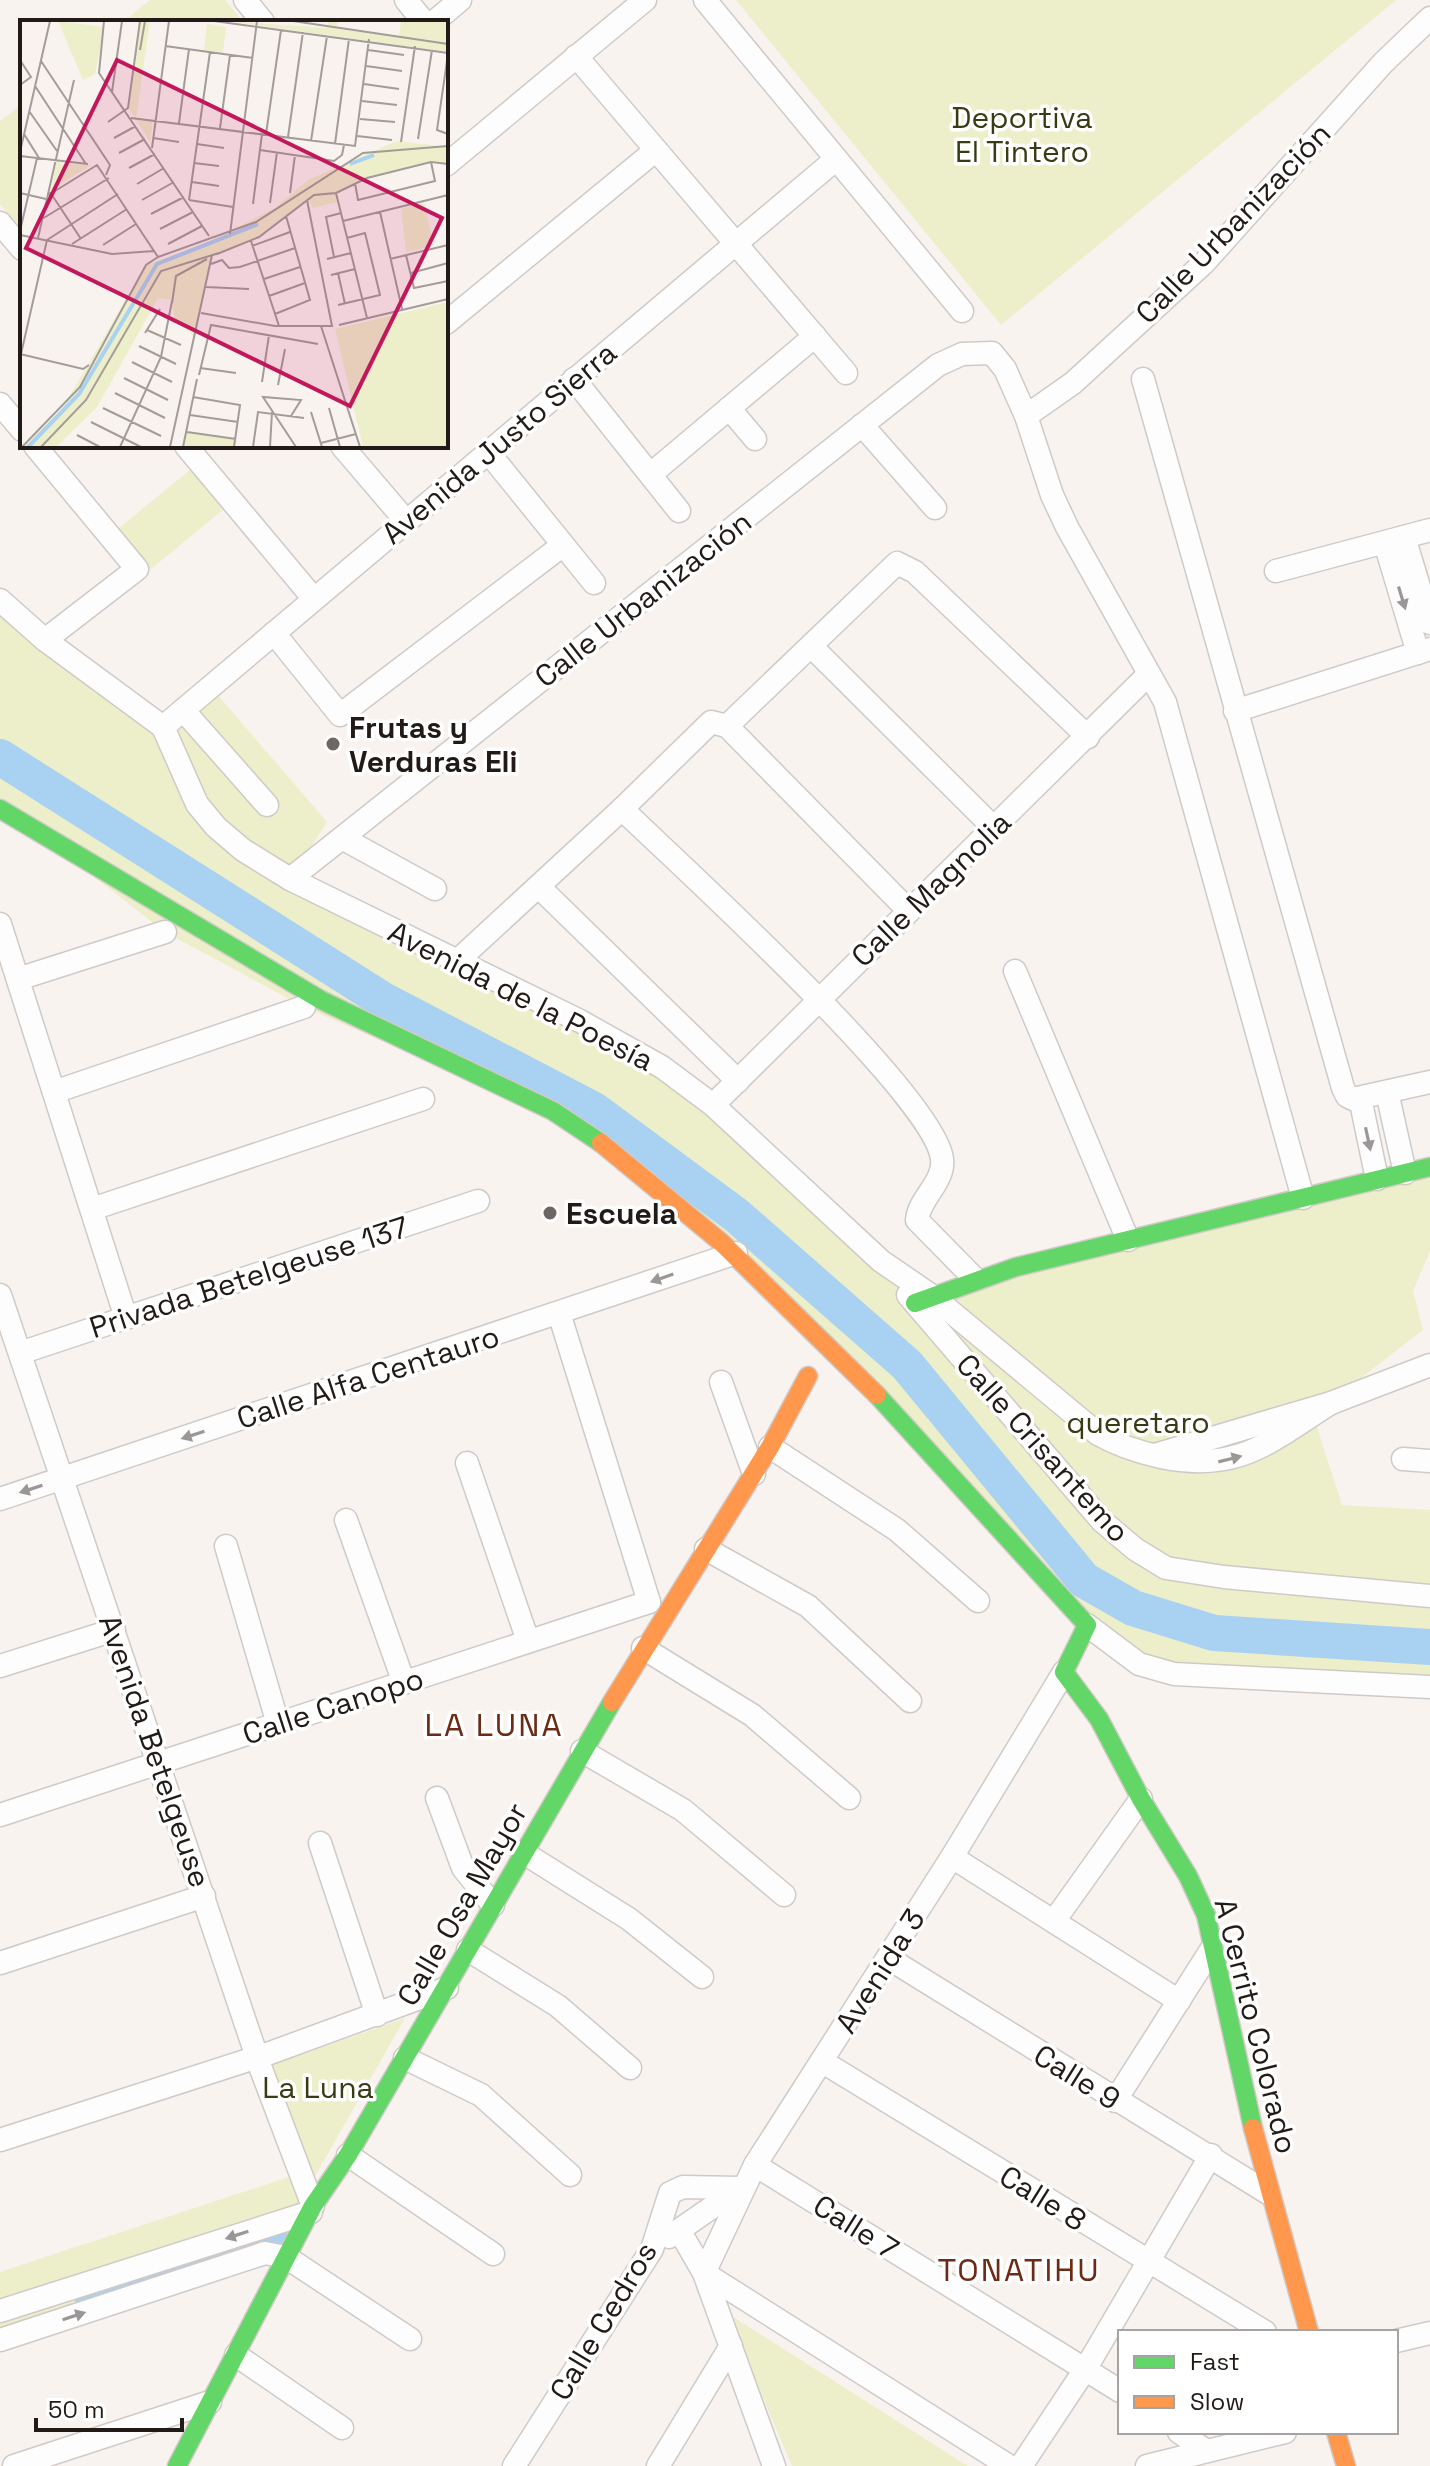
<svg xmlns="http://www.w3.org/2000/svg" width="1430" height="2466" font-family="'Space Grotesk',sans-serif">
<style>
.green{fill:#edeeca}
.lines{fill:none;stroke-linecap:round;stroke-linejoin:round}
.river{stroke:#a8d1f2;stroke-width:36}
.street-casing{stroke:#d0cac7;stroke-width:25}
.fast-casing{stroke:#d0cac7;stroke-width:21}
.slow-casing{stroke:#d0cac7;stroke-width:21}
.street{stroke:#fefdfd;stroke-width:22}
.fast{stroke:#63d668;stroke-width:18}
.slow{stroke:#ff974d;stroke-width:18}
.oneway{fill:#9b9796}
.poi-dot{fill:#6d6663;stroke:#fff;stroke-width:3}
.labels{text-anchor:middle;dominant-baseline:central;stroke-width:7;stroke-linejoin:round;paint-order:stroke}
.park-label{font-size:30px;fill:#383b13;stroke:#fff}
.street-label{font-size:30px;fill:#211a17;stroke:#fff}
.poi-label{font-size:30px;font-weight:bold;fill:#211a17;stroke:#fff;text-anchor:start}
.neighbourhood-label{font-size:32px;letter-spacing:2px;fill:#6d2b15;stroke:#fff}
.inset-river{fill:none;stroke:#a8d1f2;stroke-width:4}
.inset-road{fill:none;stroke:#a39c99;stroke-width:2}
.view{fill:#c2185b;fill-opacity:0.15;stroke:#c2185b;stroke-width:4}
.inset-edge{fill:none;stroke:#211a17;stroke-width:4}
</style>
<rect width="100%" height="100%" fill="#f9f3f0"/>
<!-- green -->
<g class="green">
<polygon points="150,0 225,0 243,22 123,22"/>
<polygon points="736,0 1396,0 1001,325"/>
<polygon points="22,104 22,229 0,204 0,121"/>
<polygon points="196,465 229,505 146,573 113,533"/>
<polygon points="0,596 163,726 210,686 327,822 291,878 533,999 713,1105 932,1296 1430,1168 1430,1251 1413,1291 1423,1330 1313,1415 1342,1505 1430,1510 1430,1686 1139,1664 861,1375 581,1128 304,1007 165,932 30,827 0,809"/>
<polygon points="405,2018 302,2199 269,2243 0,2339 0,2272 307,2171 270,2066"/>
<polygon points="727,2313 968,2466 792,2466"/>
</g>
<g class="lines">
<!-- river -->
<g class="river">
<polyline points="0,757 383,1000 594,1110 736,1215 907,1365 1084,1580 1133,1608 1214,1633 1430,1647"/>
<polyline points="93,2298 270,2239"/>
</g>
<!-- street casing -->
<g class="street-casing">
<g id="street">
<polyline points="245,0 263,22"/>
<polyline points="406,0 424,22"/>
<polyline points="705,0 962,311"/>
<polyline points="434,22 460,0"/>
<polyline points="576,56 846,373"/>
<polyline points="446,165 645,0"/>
<polyline points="0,223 22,249"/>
<polyline points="446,323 656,150"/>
<polyline points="574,379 679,511"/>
<polyline points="1143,379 1343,1088 1347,1096 1353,1099 1430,1082"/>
<polyline points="0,404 22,430"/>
<polyline points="729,408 755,439"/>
<polyline points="1026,416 1073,383 1204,263 1383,63 1430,18"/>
<polyline points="862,425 935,508"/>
<polyline points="35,446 137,569 45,640"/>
<polyline points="186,446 314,599"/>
<polyline points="342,446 406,521"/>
<polyline points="488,452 594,583"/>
<polyline points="651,474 815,336"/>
<polyline points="1404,537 1430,623"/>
<polyline points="1385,543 1418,653"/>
<polyline points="1276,571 1430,530"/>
<polyline points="0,600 45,640 163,727"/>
<polyline points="274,633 340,715 563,545"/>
<polyline points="811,646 994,828"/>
<polyline points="183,710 267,805"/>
<polyline points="1235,711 1430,649"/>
<polyline points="727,726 897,563 915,572 1088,737"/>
<path d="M163,727l34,77 19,23 27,23 47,29 290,142 82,46 51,38 168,156 51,35 166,138c21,12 40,18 63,23 78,16 108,-15 170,-54"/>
<polyline points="163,727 835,160"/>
<path d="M622,809c58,56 313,287 320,350 3,23 -23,39 -25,61l58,59"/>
<polyline points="342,838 435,889"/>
<polyline points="290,879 938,365 962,354 992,353 1005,369 1026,416 1052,495 1067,527 1165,702 1303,1198"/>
<polyline points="539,887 738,1081"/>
<polyline points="0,924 126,1318"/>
<polyline points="455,963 622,809 711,722 727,726 909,911"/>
<polyline points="1015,971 1128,1240"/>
<polyline points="18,979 165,932"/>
<polyline points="54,1092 304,1007"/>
<polyline points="1387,1092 1405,1173"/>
<polyline points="1360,1098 1377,1179"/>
<polyline points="713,1105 1149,674"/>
<polyline points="92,1209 423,1099"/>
<polyline points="0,1295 261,2069 313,2206"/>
<polyline points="908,1295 1102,1521 1135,1549 1166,1568 1224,1577 1430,1596"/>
<polyline points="559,1313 649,1602"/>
<polyline points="20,1353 478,1201"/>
<polyline points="721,1382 754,1474"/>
<polyline points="770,1447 897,1530 978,1601"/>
<polyline points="1158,1454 1331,1403 1430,1365"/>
<polyline points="1403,1459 1430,1461"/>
<polyline points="467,1463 528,1641"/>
<polyline points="0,1499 736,1253"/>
<polyline points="346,1520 404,1683"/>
<polyline points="226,1546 278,1724"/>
<polyline points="706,1549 808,1606 910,1701"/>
<polyline points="1087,1625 1139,1664 1174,1674 1430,1687"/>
<polyline points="643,1648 752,1715 849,1798"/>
<polyline points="0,1666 114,1630"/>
<polyline points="582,1751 683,1810 784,1895"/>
<polyline points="437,1798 463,1868 493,1905"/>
<polyline points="0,1815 649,1602"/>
<polyline points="320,1843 377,2015"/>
<polyline points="524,1853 629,1919 702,1977"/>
<polyline points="952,1857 1179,2001"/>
<polyline points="1054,1921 1141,1799"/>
<polyline points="468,1950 558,2006 630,2068"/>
<polyline points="888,1958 1268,2193"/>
<polyline points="0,1963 204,1896"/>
<polyline points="405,2058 481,2095 570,2175"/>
<polyline points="823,2062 1265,2332"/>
<polyline points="1115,2101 1211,1950"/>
<polyline points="0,2140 270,2053 447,1988"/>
<polyline points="348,2155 493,2254"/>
<polyline points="755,2165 1120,2391"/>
<polyline points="679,2230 704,2273 774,2466"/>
<polyline points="669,2237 740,2188"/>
<polyline points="0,2311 311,2212"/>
<polyline points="0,2340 265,2253 286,2257 410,2339"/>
<polyline points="1396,2341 1430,2333"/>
<polyline points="236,2355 342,2428"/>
<polyline points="1179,2432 1205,2450"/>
<polyline points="14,2466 210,2402"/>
<polyline points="514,2466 652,2249 670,2193 683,2187 741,2188"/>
<polyline points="658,2466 731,2346"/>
<polyline points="1009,2466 704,2273 755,2165 952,1857 1064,1672"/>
<polyline points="1021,2466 1086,2368 1211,2155"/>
<polyline points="1147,2466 1285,2432"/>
</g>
</g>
<!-- fast casing -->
<g class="fast-casing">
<g id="fast">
<polyline points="0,809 321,1000 553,1111 601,1143"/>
<polyline points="915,1303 1016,1267 1430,1167"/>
<polyline points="877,1395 1087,1625 1064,1672 1099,1719 1141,1799 1188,1876 1206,1915 1253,2128"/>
<polyline points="177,2466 313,2206 348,2155 612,1702"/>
</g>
</g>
<!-- slow casing -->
<g class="slow-casing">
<g id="slow">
<polyline points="601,1143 722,1243 877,1395"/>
<polyline points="612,1702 770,1447 808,1376"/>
<polyline points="1253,2128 1309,2332"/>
<polyline points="1336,2432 1346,2466"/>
</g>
</g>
<!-- street -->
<use href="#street" class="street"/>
<!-- fast -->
<use href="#fast" class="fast"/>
<!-- slow -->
<use href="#slow" class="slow"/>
</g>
<!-- one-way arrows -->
<defs><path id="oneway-solid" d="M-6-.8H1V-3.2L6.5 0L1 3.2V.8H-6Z" transform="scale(2)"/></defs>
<g class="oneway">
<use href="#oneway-solid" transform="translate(1402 598) rotate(73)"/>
<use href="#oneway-solid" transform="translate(1368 1139) rotate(78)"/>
<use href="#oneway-solid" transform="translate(662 1278) rotate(161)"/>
<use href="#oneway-solid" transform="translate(193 1435) rotate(162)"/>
<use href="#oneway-solid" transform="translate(1230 1459) rotate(-14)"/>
<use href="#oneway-solid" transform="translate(31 1489) rotate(162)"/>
<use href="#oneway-solid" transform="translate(237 2235) rotate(162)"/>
<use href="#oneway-solid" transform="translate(74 2316) rotate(-18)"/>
</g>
<!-- markers -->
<g class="poi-dot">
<circle cx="333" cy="744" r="8"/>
<circle cx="550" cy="1213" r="8"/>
</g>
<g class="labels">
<!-- park labels -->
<g class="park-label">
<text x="1022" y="117">Deportiva<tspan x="1022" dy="34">El Tintero</tspan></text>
<text x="1138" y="1422">queretaro</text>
<text x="318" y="2087">La Luna</text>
</g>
<!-- street labels -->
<g class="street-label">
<text transform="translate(1233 223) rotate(-46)">Calle Urbanización</text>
<text transform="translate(499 443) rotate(-40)">Avenida Justo Sierra</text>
<text transform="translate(643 599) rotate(-38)">Calle Urbanización</text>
<text transform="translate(931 889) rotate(-44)">Calle Magnolia</text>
<text transform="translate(521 996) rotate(27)">Avenida de la Poesía</text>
<text transform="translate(249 1277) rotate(-18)">Privada Betelgeuse 137</text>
<text transform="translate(368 1377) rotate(-18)">Calle Alfa Centauro</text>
<text transform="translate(1043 1448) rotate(48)">Calle Crisantemo</text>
<text transform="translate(333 1706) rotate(-18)">Calle Canopo</text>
<text transform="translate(155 1751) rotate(71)">Avenida Betelgeuse</text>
<text transform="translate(462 1904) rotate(-60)">Calle Osa Mayor</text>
<text transform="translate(880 1971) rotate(-58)">Avenida 3</text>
<text transform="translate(1256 2026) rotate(76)">A Cerrito Colorado</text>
<text transform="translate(1077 2077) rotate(32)">Calle 9</text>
<text transform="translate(1043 2198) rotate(32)">Calle 8</text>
<text transform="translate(856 2227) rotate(32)">Calle 7</text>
<text transform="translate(603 2321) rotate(-59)">Calle Cedros</text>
</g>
<!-- poi labels -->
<g class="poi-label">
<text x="349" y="727">Frutas y<tspan x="349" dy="34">Verduras Eli</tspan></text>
<text x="566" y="1213">Escuela</text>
</g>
<!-- neighbourhood labels -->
<g class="neighbourhood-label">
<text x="494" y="1725">LA LUNA</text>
<text x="1019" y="2270">TONATIHU</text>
</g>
</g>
<!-- overview -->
<g transform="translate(20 20)">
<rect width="428" height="428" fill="#f9f3f0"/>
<path d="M38,1l46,6 -9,47 -12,6zM119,1h11l-14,98 17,2 -3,21 -21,-33zM206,1l101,7 1,-7h10l-1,8 62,8 2,-16h47v31zM187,4l19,3 -3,25 -19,-2zM377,121l51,6v17l-17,-2 -64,16 -31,15 2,9 -25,6 -5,-8 -57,41 -39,16 -17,80 -20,-17 -4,-20 -13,-2 -61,109 -41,40h-33l39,-38 84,-144 60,-22 69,-35 33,-28zM37,140l5,4 29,1 -40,25zM404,182l10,44 -28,6 -5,-43zM428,282v145h-85l-28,-118zM167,412l49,7 -2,8h-51z" fill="#edeeca"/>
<path class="inset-river" d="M330,144l24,-9M8,427l51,-53 78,-130 101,-40"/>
<path class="inset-road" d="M84,1l-5,52 110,163M194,1l234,32M273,1l155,23M145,26l88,12M120,30l5,-29M348,30l36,5M428,34l-11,76 11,4M0,40l11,17 -11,8M21,41l69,104 -4,10M346,46l36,5M344,64l35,5M15,66l51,78M92,72l10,-71M342,81l35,4M9,91l28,40M111,98l224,28 14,-107M340,99l35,3M88,102l20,-14 12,-87M159,103l10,-74M200,108l10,-73M4,114l15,24M246,114l15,-104M337,116l35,4M268,117l15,-105M94,118l22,-12M133,118l26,4M398,119l14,-89M291,121l16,-105M381,122l14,-96M177,124l27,4M315,124l14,-105M132,128l17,-127M240,130l74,11 8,-6 2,-10M0,132l30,-131M99,133l26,-14M0,136l68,8M174,143l25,3M109,148l26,-14M172,162l27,4M335,163l3,17 77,-19 -4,-19M117,164l27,-16M30,172l31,47M0,173l26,6M270,173l5,-38M316,173l31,125M316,173l31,-15 64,-16 17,2M27,176l50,-31 57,86M122,180l32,-18M169,180l21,-148M169,180l44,7M250,183l7,-51M233,184l9,-70M360,192l22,97M131,194l33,-17M22,199l67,-41M323,201l105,-26M140,209l33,-17M0,211l17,-73M210,214l27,-213M0,215l92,19 42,-3 4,6 98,-35 107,-69 85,-7M18,218l36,-158M231,221l28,85M52,224l55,-35M148,224l34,-18M83,225l33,-21M232,226l38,-14M197,234l42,-17 55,-42 22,-2M386,235l8,33 34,-7M314,237l-8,-40 15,-4M307,239l24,-6M370,239l58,-14M191,244l11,-4 7,8 11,-1 55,-19M318,253l7,31M391,253l37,-10M311,255l24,-6M244,259l36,-12M186,267l43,2M249,276l36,-13M152,283l4,-27 31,-17M318,285l42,-10 -15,-62 -18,5M181,293l74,13h57l-25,-126M255,294l35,-14 -24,-84M319,305l109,-26M301,306l39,121M127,310l34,15M125,313l15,-24M119,326l37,18M0,334l63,15 6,-4M1,334l26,-114 71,-46M112,342l40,20M180,348l36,5M179,355l12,-50 107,19M104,358l44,22M242,362l7,-47M258,365l7,-36M95,373l50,25M173,377l47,8 -6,42M83,388l58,28M309,388l11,39M291,392l11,35M170,395l48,7M271,396l10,-16 -38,-3 33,50M71,402l50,25M167,412l49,7M57,415l23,12M301,423l35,-9M2,427l58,-60 66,-122 12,-8M21,427l45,-47 75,-129 58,-18M100,427l41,-90 11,-56M150,427l42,-192M163,427l14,-68M233,427l5,-35 46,6M250,427l2,-35"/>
<path class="view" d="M97,40l325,158 -92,188 -324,-158z"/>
<rect width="428" height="428" class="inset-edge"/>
</g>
<!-- legend -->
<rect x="1118" y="2330" width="280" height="104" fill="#ffffff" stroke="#a6a3a2" stroke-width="2"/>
<rect x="1134" y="2356" width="40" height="12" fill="#63d668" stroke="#a6a3a2" stroke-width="2"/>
<text x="1190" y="2370" font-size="24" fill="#211a17">Fast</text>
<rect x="1134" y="2396" width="40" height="12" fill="#ff974d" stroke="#a6a3a2" stroke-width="2"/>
<text x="1190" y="2410" font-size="24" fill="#211a17">Slow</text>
<!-- scale -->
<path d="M36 2418v12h146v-12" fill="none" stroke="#211a17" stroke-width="4"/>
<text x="48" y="2418" font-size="24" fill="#211a17" stroke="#ffffff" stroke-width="6" paint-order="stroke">50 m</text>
</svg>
